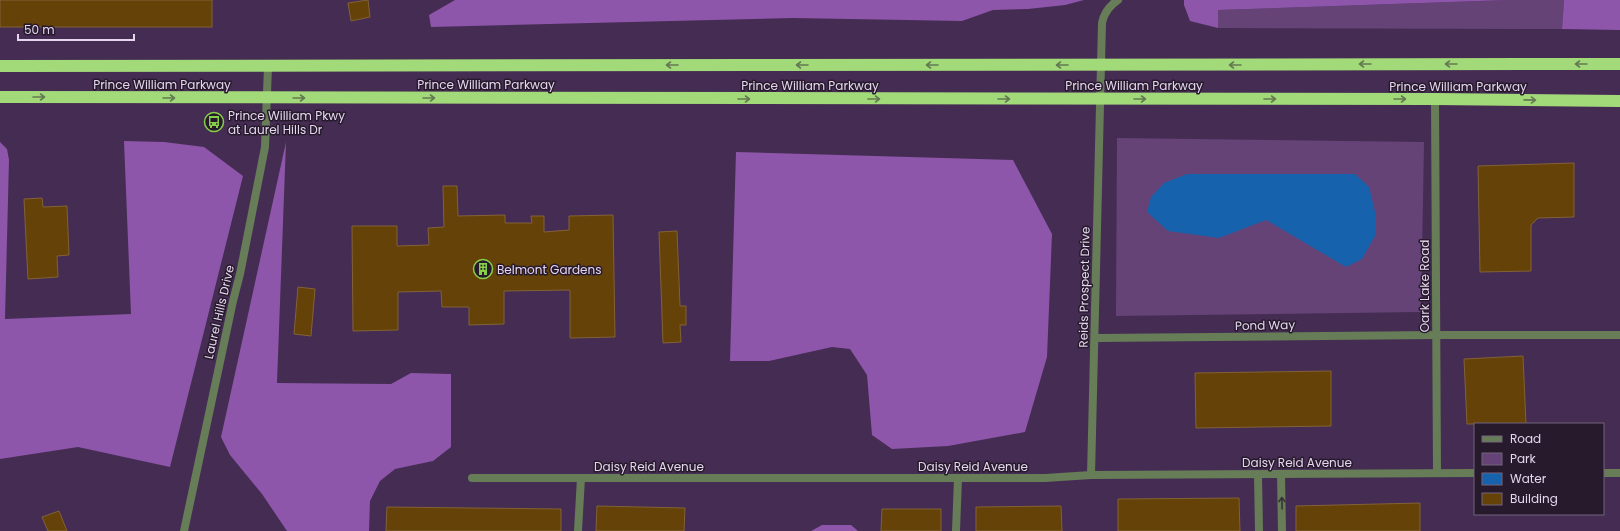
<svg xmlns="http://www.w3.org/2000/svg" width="1620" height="531" font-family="Poppins,sans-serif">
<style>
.green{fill:#654377}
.forest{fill:#8d56aa}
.water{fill:#1662ad}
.building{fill:#654208;stroke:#826237}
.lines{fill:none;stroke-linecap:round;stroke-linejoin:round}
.street{stroke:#667d57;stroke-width:8}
.highway{stroke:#a3da79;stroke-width:12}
.oneway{stroke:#647a52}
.oneway2{stroke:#363337}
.labels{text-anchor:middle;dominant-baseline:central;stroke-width:3;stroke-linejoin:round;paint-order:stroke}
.street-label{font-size:12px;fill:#e5d6ee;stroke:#261a2c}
.poi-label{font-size:12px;fill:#e5d6ee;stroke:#261a2c;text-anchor:start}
</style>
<rect width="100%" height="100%" fill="#452c53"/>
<!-- green -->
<g class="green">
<polygon points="1509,0 1564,0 1562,29 1218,28 1218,10"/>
<polygon points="1117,138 1424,142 1421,312 1116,316"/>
</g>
<!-- forest -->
<g class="forest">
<polygon points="455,0 1084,0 1065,5 1028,9 993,10 962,21 793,18 431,27 429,15"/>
<polygon points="1184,0 1509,0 1218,10 1218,28 1190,21 1184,5"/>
<polygon points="1564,0 1620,0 1620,30 1562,29"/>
<polygon points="124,141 164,142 204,147 243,176 170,467 78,447 0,459 0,142 7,149 9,160 5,319 131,314"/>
<polygon points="286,142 277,383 391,384 411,373 451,374 451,447 433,461 395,469 380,481 370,501 369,531 287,531 262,494 230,455 221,437"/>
<polygon points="736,152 1013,160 1052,234 1047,357 1025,432 948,446 892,449 872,435 867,375 850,349 832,347 769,361 730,361"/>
<polygon points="822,525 851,525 858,531 811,531"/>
</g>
<!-- water -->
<polygon class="water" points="1187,174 1355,174 1369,187 1375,212 1375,236 1362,259 1346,267 1266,220 1219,238 1168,231 1147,212 1151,197 1164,183"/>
<!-- building -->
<g class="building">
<rect x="0" y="0" width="212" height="27"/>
<polygon points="368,0 370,17 351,21 348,3"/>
<polygon points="1574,163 1574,217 1538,218 1531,225 1531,271 1480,272 1478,166"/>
<polygon points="443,186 457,186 458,216 505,215 505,223 532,223 531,216 544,216 544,232 569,230 569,216 613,215 615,337 570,338 570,290 504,291 504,324 469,325 469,307 442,307 441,291 398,292 398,330 353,331 352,226 397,226 397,246 429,245 428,228 444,227"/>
<polygon points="42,198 43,207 67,206 69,255 57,256 58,277 28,279 24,199"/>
<polygon points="677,231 680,306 686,306 686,325 680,325 681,342 663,343 659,232"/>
<polygon points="298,287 315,289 311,336 294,334"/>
<polygon points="1523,356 1526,424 1467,424 1464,359"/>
<polygon points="1331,371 1331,426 1196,428 1195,373"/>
<polygon points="1239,498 1240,531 1118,531 1118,499"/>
<polygon points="1420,503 1420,531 1296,531 1296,506"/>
<polygon points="597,506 685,508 684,531 596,531"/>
<polygon points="1061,506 1062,531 976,531 976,507"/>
<polygon points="387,507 561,509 561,531 386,531"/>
<polygon points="882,509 941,509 941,531 881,531"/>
<polygon points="59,511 67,531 48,531 42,517"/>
</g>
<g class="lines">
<!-- street -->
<g class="street">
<polyline points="1435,99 1437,473"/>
<polyline points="1095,338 1436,335 1620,335"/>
<polyline points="1603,473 1620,473"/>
<polyline points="1281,474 1282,531"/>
<path d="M1091,475l11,-452c2,-10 7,-17 16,-23"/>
<polyline points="1258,475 1259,531"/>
<polyline points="472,478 1045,478 1091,475 1475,473"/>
<polyline points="184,531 233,301 240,274 265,147 268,66"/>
<polyline points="578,531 581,478"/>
<polyline points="956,531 958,478"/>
</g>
<!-- highway -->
<g class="highway">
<polyline points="0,66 1620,64"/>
<polyline points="0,97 1435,99 1620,101"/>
</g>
</g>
<!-- one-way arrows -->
<defs><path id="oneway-shaft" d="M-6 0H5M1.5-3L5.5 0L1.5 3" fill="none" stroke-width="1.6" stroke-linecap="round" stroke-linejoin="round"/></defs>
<g class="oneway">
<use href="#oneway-shaft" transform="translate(1365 64) rotate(180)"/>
<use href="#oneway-shaft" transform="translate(1451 64) rotate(180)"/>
<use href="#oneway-shaft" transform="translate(1581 64) rotate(180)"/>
<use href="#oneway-shaft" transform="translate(672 65) rotate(180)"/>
<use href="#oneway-shaft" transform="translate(802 65) rotate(180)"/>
<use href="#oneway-shaft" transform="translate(932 65) rotate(180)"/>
<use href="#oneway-shaft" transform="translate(1062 65) rotate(180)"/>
<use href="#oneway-shaft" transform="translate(1235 65) rotate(180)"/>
<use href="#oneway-shaft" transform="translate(39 97)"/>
<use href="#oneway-shaft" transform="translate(169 98)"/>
<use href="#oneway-shaft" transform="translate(299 98)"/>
<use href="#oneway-shaft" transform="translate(429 98)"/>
<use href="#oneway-shaft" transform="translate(744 99)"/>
<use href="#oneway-shaft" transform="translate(874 99)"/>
<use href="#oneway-shaft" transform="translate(1004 99)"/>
<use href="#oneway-shaft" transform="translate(1140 99)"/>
<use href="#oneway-shaft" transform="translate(1270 99)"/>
<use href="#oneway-shaft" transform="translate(1400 99)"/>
<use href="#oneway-shaft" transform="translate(1530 100) rotate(1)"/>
</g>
<use class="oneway2" href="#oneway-shaft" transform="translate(1282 503) rotate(-91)"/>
<!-- icons -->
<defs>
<g id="bus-ring" transform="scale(1)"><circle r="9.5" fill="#261a2c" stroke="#88cf49" stroke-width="1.5"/><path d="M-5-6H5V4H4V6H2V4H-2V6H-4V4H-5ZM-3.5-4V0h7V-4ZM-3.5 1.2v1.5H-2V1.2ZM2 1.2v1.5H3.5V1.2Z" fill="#88cf49"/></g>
<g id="building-ring" transform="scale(1)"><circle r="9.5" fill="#261a2c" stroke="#88cf49" stroke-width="1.5"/><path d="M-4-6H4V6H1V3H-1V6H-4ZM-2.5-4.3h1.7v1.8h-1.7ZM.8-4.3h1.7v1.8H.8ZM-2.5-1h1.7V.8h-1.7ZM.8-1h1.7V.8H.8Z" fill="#88cf49"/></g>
</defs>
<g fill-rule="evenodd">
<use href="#bus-ring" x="214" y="122"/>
<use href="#building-ring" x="483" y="269"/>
</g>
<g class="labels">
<!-- street labels -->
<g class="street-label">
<text x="162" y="84">Prince William Parkway</text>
<text x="486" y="84">Prince William Parkway</text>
<text x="810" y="85">Prince William Parkway</text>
<text x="1134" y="85">Prince William Parkway</text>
<text x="1458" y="86">Prince William Parkway</text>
<text transform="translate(1424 286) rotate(-90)">Oark Lake Road</text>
<text transform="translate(1084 287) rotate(-89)">Reids Prospect Drive</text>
<text transform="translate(219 312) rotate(-77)">Laurel Hills Drive</text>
<text transform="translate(1265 325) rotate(-1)">Pond Way</text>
<text x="1297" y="462">Daisy Reid Avenue</text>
<text x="649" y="466">Daisy Reid Avenue</text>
<text x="973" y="466">Daisy Reid Avenue</text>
</g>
<!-- poi labels -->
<g class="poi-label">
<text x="228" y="115">Prince William Pkwy<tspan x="228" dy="14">at Laurel Hills Dr</tspan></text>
<text x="497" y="269">Belmont Gardens</text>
</g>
</g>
<!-- legend -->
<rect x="1474" y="423" width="130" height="92" fill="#261a2c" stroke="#72657a"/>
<rect x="1482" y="436" width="20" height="6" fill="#667d57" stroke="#72657a"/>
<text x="1510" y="443" font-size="12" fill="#e5d6ee">Road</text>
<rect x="1482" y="453" width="20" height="12" fill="#654377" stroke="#72657a"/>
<text x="1510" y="463" font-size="12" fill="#e5d6ee">Park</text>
<rect x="1482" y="473" width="20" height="12" fill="#1662ad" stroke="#72657a"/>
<text x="1510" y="483" font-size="12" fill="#e5d6ee">Water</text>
<rect x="1482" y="493" width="20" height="12" fill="#654208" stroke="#72657a"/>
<text x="1510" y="503" font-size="12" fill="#e5d6ee">Building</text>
<!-- scale -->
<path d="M18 34v6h116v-6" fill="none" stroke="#e5d6ee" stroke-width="2"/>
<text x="24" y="34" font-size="12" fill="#e5d6ee" stroke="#261a2c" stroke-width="3" paint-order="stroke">50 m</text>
</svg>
